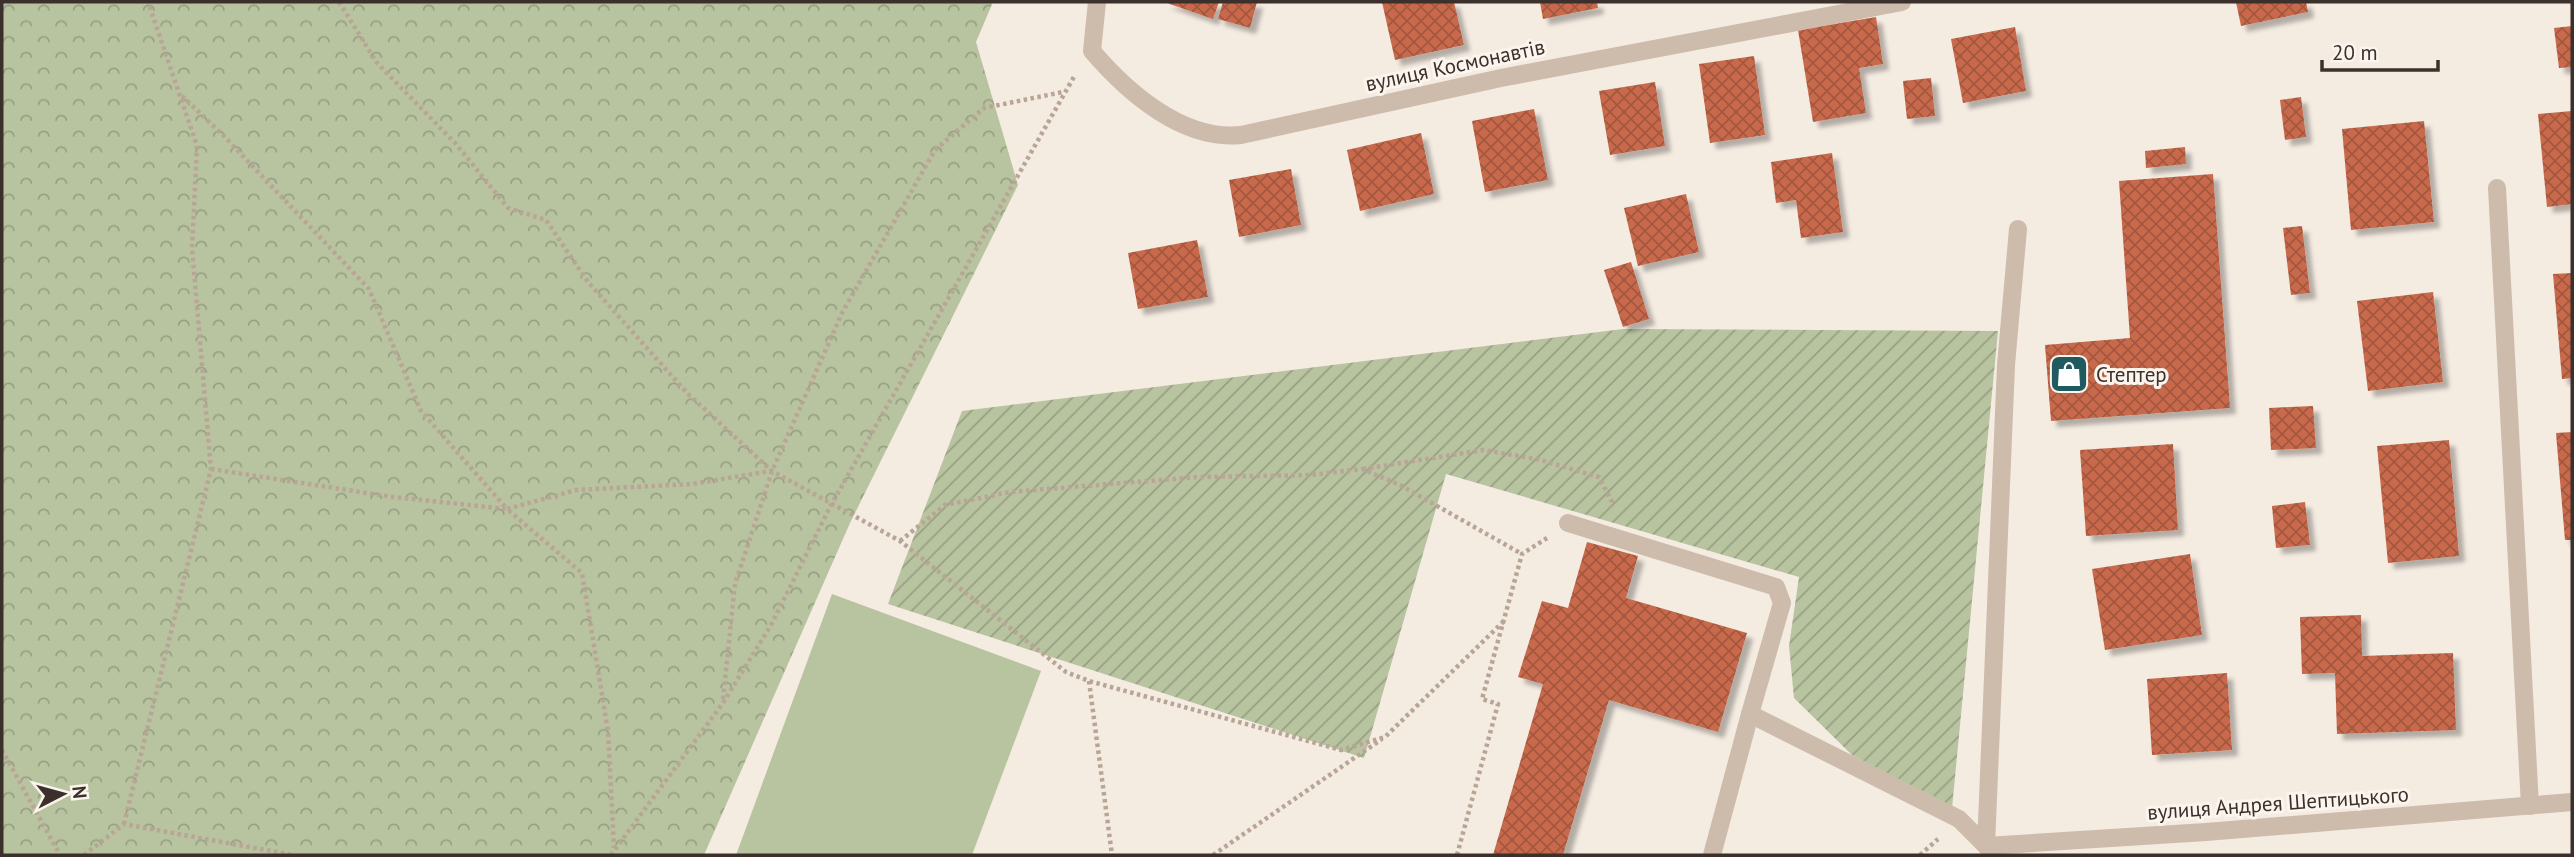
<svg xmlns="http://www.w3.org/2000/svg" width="2574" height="857" font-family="'PT Sans',sans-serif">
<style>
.green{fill:#b8c4a0}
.forest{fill:url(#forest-crowns)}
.garden{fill:url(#garden-furrows)}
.building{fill:url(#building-cross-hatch);filter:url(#shadow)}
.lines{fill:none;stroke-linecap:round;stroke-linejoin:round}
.path{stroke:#b9a596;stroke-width:4.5;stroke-dasharray:3.5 3.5;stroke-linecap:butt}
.lane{stroke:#cdbbac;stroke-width:18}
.street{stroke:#cdbbac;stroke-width:18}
.labels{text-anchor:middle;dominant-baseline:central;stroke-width:6;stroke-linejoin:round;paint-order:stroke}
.street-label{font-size:21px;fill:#3b302b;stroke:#fbf5ee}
.poi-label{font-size:21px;fill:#3b302b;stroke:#fbf5ee;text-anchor:start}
</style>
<defs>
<pattern id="forest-crowns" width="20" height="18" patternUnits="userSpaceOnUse" patternTransform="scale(1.75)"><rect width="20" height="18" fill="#b8c4a0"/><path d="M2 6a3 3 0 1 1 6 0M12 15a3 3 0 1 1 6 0" fill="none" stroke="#97a083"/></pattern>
<pattern id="garden-furrows" width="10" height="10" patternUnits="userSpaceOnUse" patternTransform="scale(1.75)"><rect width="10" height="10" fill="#b8c4a0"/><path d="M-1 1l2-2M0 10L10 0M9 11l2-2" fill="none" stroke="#97a083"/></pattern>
<pattern id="building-cross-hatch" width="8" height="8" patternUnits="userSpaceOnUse" patternTransform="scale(1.75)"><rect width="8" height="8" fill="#c8694b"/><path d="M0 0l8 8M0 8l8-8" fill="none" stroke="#a4573f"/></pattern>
<filter id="shadow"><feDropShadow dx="6" dy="6" stdDeviation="2" flood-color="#0004"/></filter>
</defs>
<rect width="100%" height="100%" fill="#f4ebe1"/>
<!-- green -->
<polygon class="green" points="832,594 1041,671 972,855 736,855"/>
<!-- forest -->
<polygon class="forest" points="2,2 993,2 976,42 1018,185 850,523 704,855 2,855"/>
<!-- garden -->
<polygon class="garden" points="1623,329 1998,331 1952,808 1852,755 1794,698 1789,646 1799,577 1446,474 1364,758 888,604 962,411"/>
<!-- building -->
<g class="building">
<polygon points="1164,2 1219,2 1213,19"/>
<polygon points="1223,2 1257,2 1250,28 1218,19"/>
<polygon points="1382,2 1454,2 1464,45 1395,60"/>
<polygon points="1540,2 1597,2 1598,8 1543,19"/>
<polygon points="2236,2 2306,2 2308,12 2241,26"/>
<polygon points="1876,17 1883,64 1859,68 1866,113 1813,122 1798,30"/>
<polygon points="2572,26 2572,67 2559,68 2554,28"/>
<polygon points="2015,27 2026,91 1963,103 1951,39"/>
<polygon points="1754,56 1765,135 1710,143 1699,64"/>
<polygon points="1931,78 1935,116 1907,119 1903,81"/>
<polygon points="1655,82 1665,146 1610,155 1599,91"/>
<polygon points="2301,97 2306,137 2285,140 2280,100"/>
<polygon points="1534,109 1548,180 1485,192 1472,121"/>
<polygon points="2572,111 2572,204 2547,207 2538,114"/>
<polygon points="2424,121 2434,222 2351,230 2342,129"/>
<polygon points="1421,133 1434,194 1360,211 1347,150"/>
<polygon points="2185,147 2186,164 2146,168 2145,151"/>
<polygon points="1832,153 1843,232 1801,238 1796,200 1776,203 1771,162"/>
<polygon points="1291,169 1301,225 1239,237 1229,180"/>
<polygon points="2213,174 2230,408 2051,421 2045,345 2130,338 2119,181"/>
<polygon points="1686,194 1699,252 1638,266 1624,208"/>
<polygon points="2302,226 2310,293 2291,295 2283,228"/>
<polygon points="1197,240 1208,297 1138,309 1128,253"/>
<polygon points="1631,262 1649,319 1623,327 1604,270"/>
<polygon points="2572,273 2572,378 2562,379 2553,274"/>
<polygon points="2433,292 2443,382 2368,391 2357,301"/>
<polygon points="2313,406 2316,448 2271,450 2269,408"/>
<polygon points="2572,432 2572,540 2565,540 2556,433"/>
<polygon points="2449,440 2459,556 2388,563 2377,446"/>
<polygon points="2173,444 2178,530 2086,536 2080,450"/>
<polygon points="2305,502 2310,545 2276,548 2272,506"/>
<polygon points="1587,542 1638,556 1626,598 1747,633 1718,732 1609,700 1563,855 1493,855 1543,684 1518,677 1542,601 1568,608"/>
<polygon points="2190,554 2202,635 2105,650 2092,569"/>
<polygon points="2361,615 2362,656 2453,653 2456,730 2337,734 2335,673 2302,674 2300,617"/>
<polygon points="2227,673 2232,750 2152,755 2147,679"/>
</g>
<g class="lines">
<!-- path -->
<g class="path">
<polyline points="339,2 377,63 456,144 508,208 546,220 588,282 687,393 772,471 900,541 1066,672 1089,681 1341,750 1385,737 1504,621"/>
<polyline points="182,96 224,136 369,289 421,411 507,509 576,490 692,484 771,471"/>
<polyline points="211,469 393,497 507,509 582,573 608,731 614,848"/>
<polyline points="1363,469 1483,450 1537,459 1599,477 1612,502 1611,507"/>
<polyline points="900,541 945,505 1010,492 1198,477 1310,475 1362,469 1400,485 1522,554"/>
<polyline points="1089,681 1112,855"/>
<polyline points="723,699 735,584 772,471 842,313 935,150 984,108 1063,92"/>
<polyline points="2,750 60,855"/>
<polyline points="124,824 211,469 192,248 197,146 148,2"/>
<polyline points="84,855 124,824 293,855"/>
<polyline points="611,855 723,703 771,625 831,505 1075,75"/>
<polyline points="1213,855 1382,739"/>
<polyline points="1457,855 1498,704 1482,699 1522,554 1547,538"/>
<polyline points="1920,855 1938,839"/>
</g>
<!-- lane -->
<g class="lane">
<polyline points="2497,188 2530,806"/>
<polyline points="1568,523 1776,587 1782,603 1750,714"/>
<polyline points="1986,846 2006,365 2018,229"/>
<polyline points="1712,855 1750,714 1959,819 1986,846"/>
</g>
<!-- street -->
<g class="street">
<path d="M1097,2l-5,49c36,42 91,90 149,84l260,-57 401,-76"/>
<polyline points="1986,846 2206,832 2572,802"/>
</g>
</g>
<!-- icons -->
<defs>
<g id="shop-square" transform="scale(2.0125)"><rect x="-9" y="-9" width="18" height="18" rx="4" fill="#1f5a5e" stroke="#fbf5ee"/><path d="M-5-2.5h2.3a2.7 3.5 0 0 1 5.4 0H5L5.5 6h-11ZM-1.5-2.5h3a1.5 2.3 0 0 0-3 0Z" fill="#fff"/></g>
</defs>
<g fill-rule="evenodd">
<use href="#shop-square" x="2069" y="374"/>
</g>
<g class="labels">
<!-- street labels -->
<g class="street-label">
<text transform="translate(1455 65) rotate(-12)">вулиця Космонавтів</text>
<text transform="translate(2278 803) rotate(-4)">вулиця Андрея Шептицького</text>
</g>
<!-- poi labels -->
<g class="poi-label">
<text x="2096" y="374">Стептер</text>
</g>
</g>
<!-- border -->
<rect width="2574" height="857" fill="none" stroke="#3b302b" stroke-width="7"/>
<!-- north arrow -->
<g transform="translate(63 794) rotate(84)" stroke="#fbf5ee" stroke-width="5" paint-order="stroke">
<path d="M0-5L12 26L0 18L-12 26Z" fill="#3b302b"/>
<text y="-10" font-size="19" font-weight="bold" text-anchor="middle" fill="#3b302b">N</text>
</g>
<!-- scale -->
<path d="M2322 60v10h116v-10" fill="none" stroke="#3b302b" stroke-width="3.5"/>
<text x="2332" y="60" font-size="21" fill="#3b302b" stroke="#fbf5ee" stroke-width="5" paint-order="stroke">20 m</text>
</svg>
